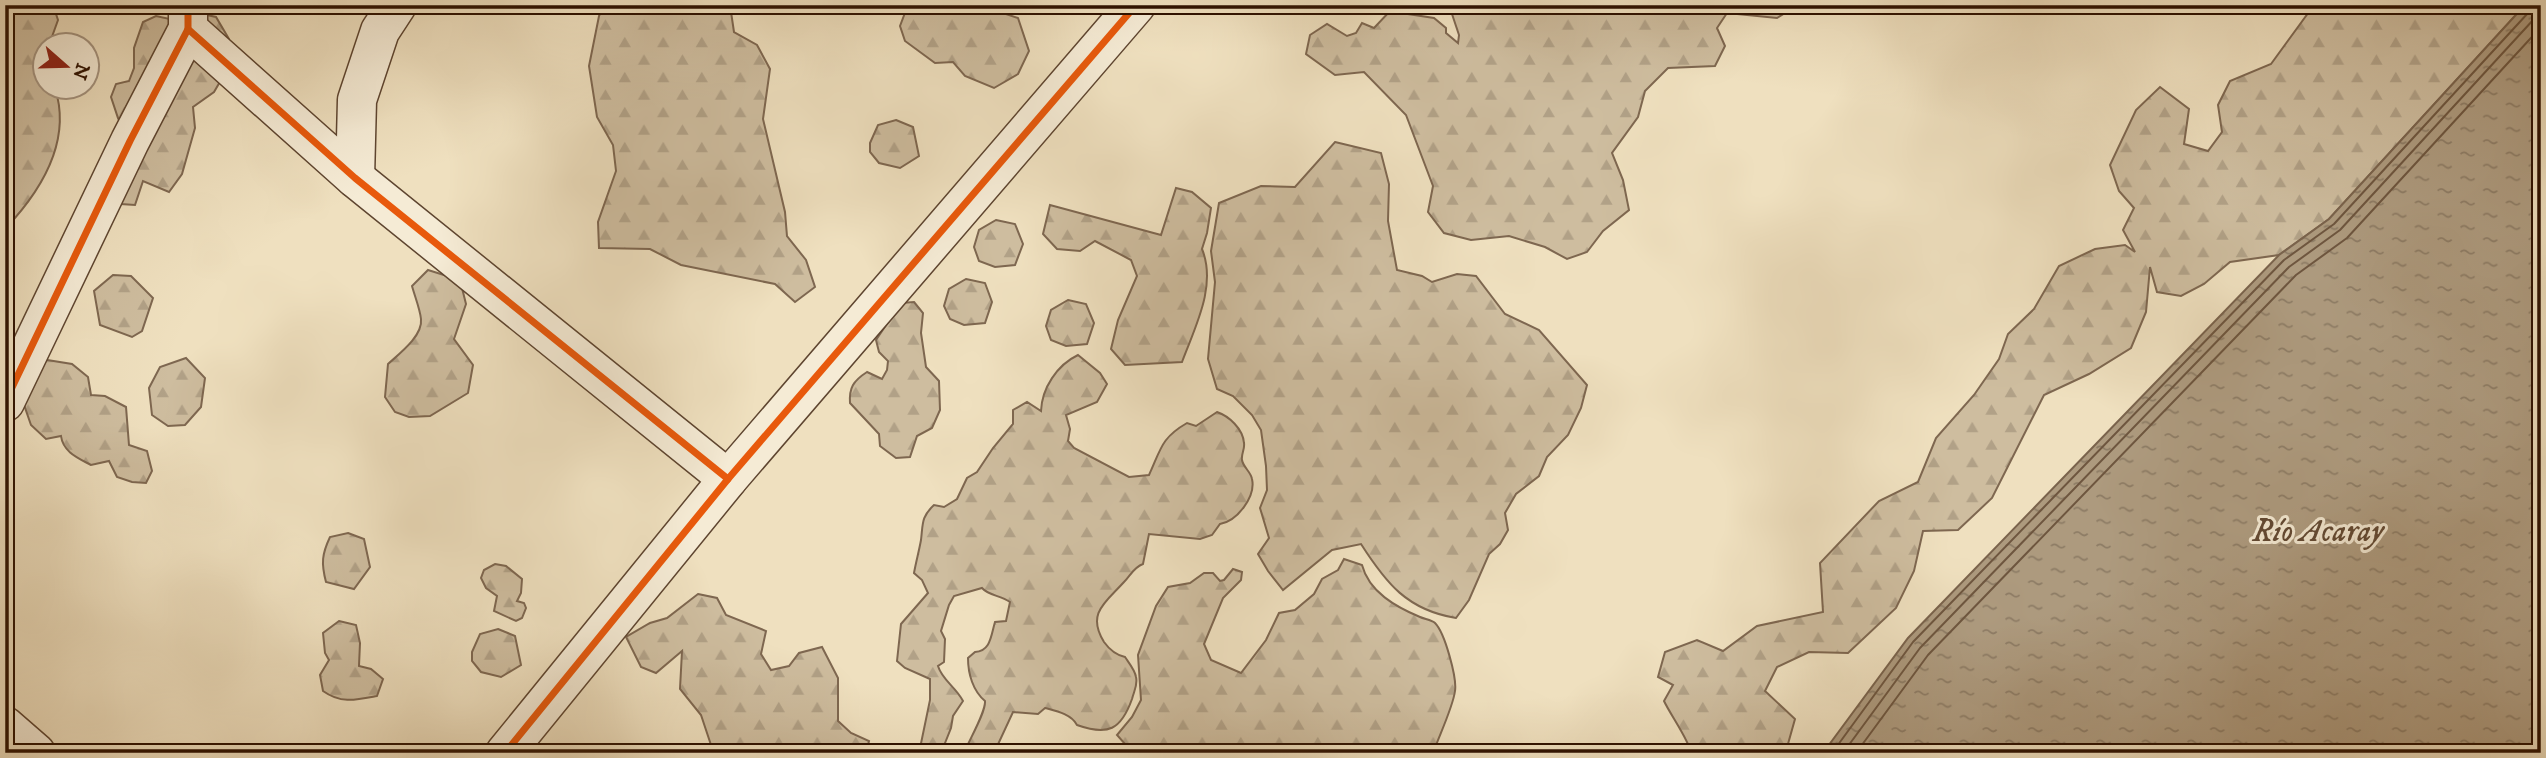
<svg xmlns="http://www.w3.org/2000/svg" width="2546" height="758" font-family="'IM FELL DW Pica',serif">
<style>
.forest{fill:url(#forest-firs);stroke:#7e6750;stroke-width:2}
.water{fill:url(#water-ripples);stroke:#7a634c;stroke-width:2}
.lines{fill:none;stroke-linecap:round;stroke-linejoin:round}
.shore{stroke:#6e563f;stroke-width:2}
.street-casing{stroke:#5e4530;stroke-width:41}
.street{stroke:#f5ebd5;stroke-width:38}
.cycleway-casing{stroke:#f5ebd5;stroke-width:11}
.cycleway{stroke:#e8590c;stroke-width:7}
.labels{text-anchor:middle;dominant-baseline:central;stroke-width:6;stroke-linejoin:round;paint-order:stroke}
.water-label{font-size:32px;font-style:italic;fill:#614832;stroke:#f5ebd5}
</style>
<defs>
<pattern id="forest-firs" width="22" height="20" patternUnits="userSpaceOnUse" patternTransform="scale(1.75)"><rect width="22" height="20" fill="#cebd9f"/><path d="M5 1l3.5 6h-7zM16 11l3.5 6h-7z" fill="#b1a187"/></pattern>
<pattern id="water-ripples" width="26" height="14" patternUnits="userSpaceOnUse" patternTransform="scale(1.75)"><rect width="26" height="14" fill="#ad9a7e"/><path d="M2 4q2-2 4 0t4 0M15 11q2-2 4 0t4 0" fill="none" stroke="#8d7c65"/></pattern>
</defs>
<rect width="100%" height="100%" fill="#efe0bf"/>
<filter id="stains"><feTurbulence type="fractalNoise" baseFrequency=".00286" numOctaves="4"/><feColorMatrix values="0 0 0 0 .2 0 0 0 0 .09 0 0 0 0 .02 0 0 0 .5 -.17"/></filter>
<radialGradient id="worn" r=".72"><stop offset=".6" stop-color="#630" stop-opacity="0"/><stop offset="1" stop-color="#630" stop-opacity=".3"/></radialGradient>
<!-- forest -->
<g class="forest">
<path d="M5,5h48l5,15 -9,25 -3,1v42h9c17,53 -14,103 -50,141z"/>
<polygon points="604,5 730,5 734,32 757,45 770,69 763,119 785,212 787,236 806,260 815,287 795,302 775,284 681,265 650,249 599,248 598,222 616,171 613,145 597,117 589,66 599,16"/>
<polygon points="908,5 979,5 1018,18 1029,51 1018,74 994,88 965,76 953,62 935,63 905,41 900,26"/>
<polygon points="1449,5 1798,5 1777,18 1727,13 1717,28 1725,46 1715,66 1668,68 1645,91 1638,117 1612,153 1623,180 1629,210 1603,231 1587,252 1567,259 1545,247 1509,236 1471,240 1444,233 1428,212 1433,186 1406,115 1364,72 1335,75 1306,54 1310,35 1327,24 1347,36 1356,33 1362,23 1374,28 1390,11 1401,6 1408,14 1434,18 1446,28 1446,33 1458,43 1459,35"/>
<path d="M2314,5h211l-196,214 -50,36 -49,7 -26,22 -23,12 -24,-4 -7,-25 -4,45 -15,36 -42,26 -45,21 -52,103 -34,32 -35,1 -9,40 -18,37 -48,45 -39,-1 -32,15 -12,24 30,28 -9,32 -95,2c-1,-11 -21,-39 -27,-52l9,-16 -15,-8 7,-25 32,-12 26,11 34,-25 66,-14 -3,-49 59,-62 39,-19 18,-44 38,-43 25,-36 9,-25 26,-25 25,-43 36,-17 30,-4 10,7 -12,-22 11,-22 -15,-17 -9,-26 26,-55 24,-23 29,22 -5,35 24,7 14,-19 -4,-27 12,-24 41,-17z"/>
<polygon points="184,10 216,17 229,39 228,68 214,92 193,107 195,128 182,174 169,192 143,181 135,205 121,204 130,141 118,118 111,97 116,84 129,81 134,68 134,48 143,22 156,16 174,20"/>
<polygon points="896,120 913,127 919,156 900,168 879,163 870,152 870,143 878,125"/>
<path d="M1335,142l46,11 8,31 -1,37 9,49 25,6 10,6 25,-8 19,2 29,38 34,16 48,55 -6,23 -13,27 -21,22 -8,19 -23,18 -11,19 3,17 -8,14 -11,10 -20,46 -13,18c-49,-8 -70,-35 -95,-74l-29,6 -49,40 -15,-19 -10,-17 11,-16 -9,-30 7,-18 -1,-24 -5,-36 -9,-15 -19,-19 -16,-7 -9,-30 7,-77 -4,-31 8,-48 42,-17 34,1z"/>
<path d="M1176,188l16,4 19,16 -4,25 -5,16c15,37 -7,78 -20,113l-57,3 -14,-16 7,-29 19,-44 -6,-16 -36,-19 -15,10 -23,-2 -14,-15 7,-29 111,30z"/>
<polygon points="996,220 1015,224 1023,244 1015,265 995,267 979,261 974,247 979,230"/>
<path d="M428,270l32,10 6,24 -12,35 19,26 -5,28 -38,23 -21,1 -14,-5 -10,-15 3,-33c11,-10 35,-28 33,-45 -1,-10 -6,-22 -9,-33z"/>
<polygon points="113,275 131,276 153,298 142,331 132,337 100,325 94,291"/>
<polygon points="966,279 985,283 992,302 985,323 964,325 950,319 944,306 949,289"/>
<polygon points="1068,300 1086,304 1094,323 1087,344 1066,346 1051,340 1046,326 1051,310"/>
<path d="M914,302l9,11 -2,20 5,34 13,14 1,29 -8,18 -15,8 -7,21 -14,1 -16,-12 -1,-12 -29,-31c-1,-15 3,-22 17,-31l15,7 5,-9 1,-9 -9,-9 -3,-12 25,-37z"/>
<path d="M1078,355l22,18 7,11 -10,18 -31,13 4,14 -2,12 6,7 55,29 20,-2c12,-26 12,-37 38,-52l9,3 21,-14c12,4 26,17 27,31 1,6 -3,11 -2,17 1,7 9,12 10,19 4,18 -15,42 -32,45l-8,11 -12,4 -51,-5 -6,30c-9,3 -13,12 -19,18 -18,20 -38,31 -20,60 5,7 12,13 21,15 4,6 10,13 11,20 2,8 -2,14 -4,22 -11,31 -24,37 -55,26 -6,-11 -21,-14 -32,-17l-7,6 -25,-2 -19,41h-30c5,-13 22,-41 21,-52 -12,-10 -17,-27 -17,-43l7,-6c16,-1 16,-17 20,-30l11,-1 4,-19c-10,-7 -21,-6 -28,-14l-28,8 -5,9 -8,26 4,8 -1,23 -6,4c4,14 18,21 25,35l-10,15 -2,12 -10,25h-22l11,-53v-21l-25,-11 -8,-7 4,-37 27,-31 -6,-13 -8,-7c2,-11 5,-22 7,-33 2,-16 0,-23 13,-35l10,2 13,-8 10,-21 10,-6 16,-24 20,-24v-14l14,-8 14,9c1,-23 16,-46 37,-56z"/>
<polygon points="186,358 205,378 201,407 185,425 168,426 152,415 149,388 160,367"/>
<path d="M41,359l31,5 16,13 3,18 14,1 21,11 3,38 18,6 5,20 -6,12 -14,-1 -15,-5 -8,-16 -18,4c-13,-7 -28,-13 -30,-29l-15,3 -15,-14 -9,-26z"/>
<path d="M348,533l16,6 6,28 -16,22 -28,-7c-5,-19 -4,-28 4,-45z"/>
<path d="M1344,559l18,6c7,27 34,42 58,52 4,2 12,3 15,6 10,10 22,55 20,68 -2,16 -16,45 -22,62h-300l-16,-18 15,-18 9,-17 -3,-45 18,-49 12,-19 22,-4 14,-10h9l7,8 4,-1 9,-11 9,3 -1,8 -18,18 -19,46 7,16 30,13 25,-33 13,-27 16,-3 19,-16 8,-15 16,-9z"/>
<polygon points="495,564 506,566 522,579 521,593 517,601 524,603 526,608 522,618 516,621 494,611 497,596 486,588 481,578 484,570"/>
<polygon points="698,594 717,598 726,615 766,631 761,654 771,670 789,666 799,653 822,647 838,678 838,721 851,733 869,741 866,753 745,753 730,749 713,751 701,715 680,689 682,651 656,673 641,667 626,637 650,623 667,618"/>
<path d="M339,621l17,4 4,18 -1,23 12,3 12,10 -6,17c-21,4 -36,8 -54,-5l-3,-16 9,-15 -4,-7 -2,-20z"/>
<polygon points="498,629 515,636 521,665 501,677 481,672 472,661 472,652 480,634"/>
</g>
<!-- water -->
<polygon class="water" points="2525,5 2541,5 2541,753 1823,753 1908,638 2279,255 2329,219"/>
<g class="lines">
<!-- shore -->
<g class="shore">
<polyline points="1832,753 1913,642 2284,260 2334,224 2528,13 2530,5"/>
<polyline points="1843,753 1920,648 2289,267 2340,230 2534,19 2539,5"/>
<polyline points="1856,753 1928,655 2296,275 2347,238 2541,27"/>
</g>
<!-- street casing -->
<g class="street-casing">
<g id="street">
<polyline points="188,29 355,178 728,479"/>
<polyline points="355,178 357,100 380,31 397,5"/>
<polyline points="5,402 130,141 188,29 188,6"/>
<polyline points="5,726 36,753"/>
<polyline points="505,753 728,479 1136,5"/>
</g>
</g>
<!-- street -->
<use href="#street" class="street"/>
<!-- cycleway casing -->
<g class="cycleway-casing">
<g id="cycleway">
<polyline points="188,29 355,178 728,479"/>
<polyline points="5,402 130,141 188,29 188,5"/>
<polyline points="505,753 728,479 1136,5"/>
</g>
</g>
<!-- cycleway -->
<use href="#cycleway" class="cycleway"/>
</g>
<g class="labels">
<!-- water labels -->
<g class="water-label">
<text x="2318" y="532">Río Acaray</text>
</g>
</g>
<!-- margin -->
<rect width="2546" height="758" fill="none" stroke="#efe0bf" stroke-width="28"/>
<rect x="7" y="7" width="2532" height="744" fill="none" stroke="#2e1100" stroke-width="3.5"/>
<rect x="14" y="14" width="2518" height="730" fill="none" stroke="#2e1100" stroke-width="2"/>
<!-- north arrow -->
<g transform="translate(66 66) rotate(110)"><circle r="33" fill="#f5ebd5" stroke="#a59480" stroke-width="2"/>
<path d="M0-5L12 26L0 18L-12 26Z" fill="#8f2418"/>
<text y="-10" font-size="19" font-weight="bold" text-anchor="middle" fill="#2e1100">N</text>
</g>
<rect width="100%" height="100%" filter="url(#stains)"/>
<rect width="100%" height="100%" fill="url(#worn)"/>
</svg>
